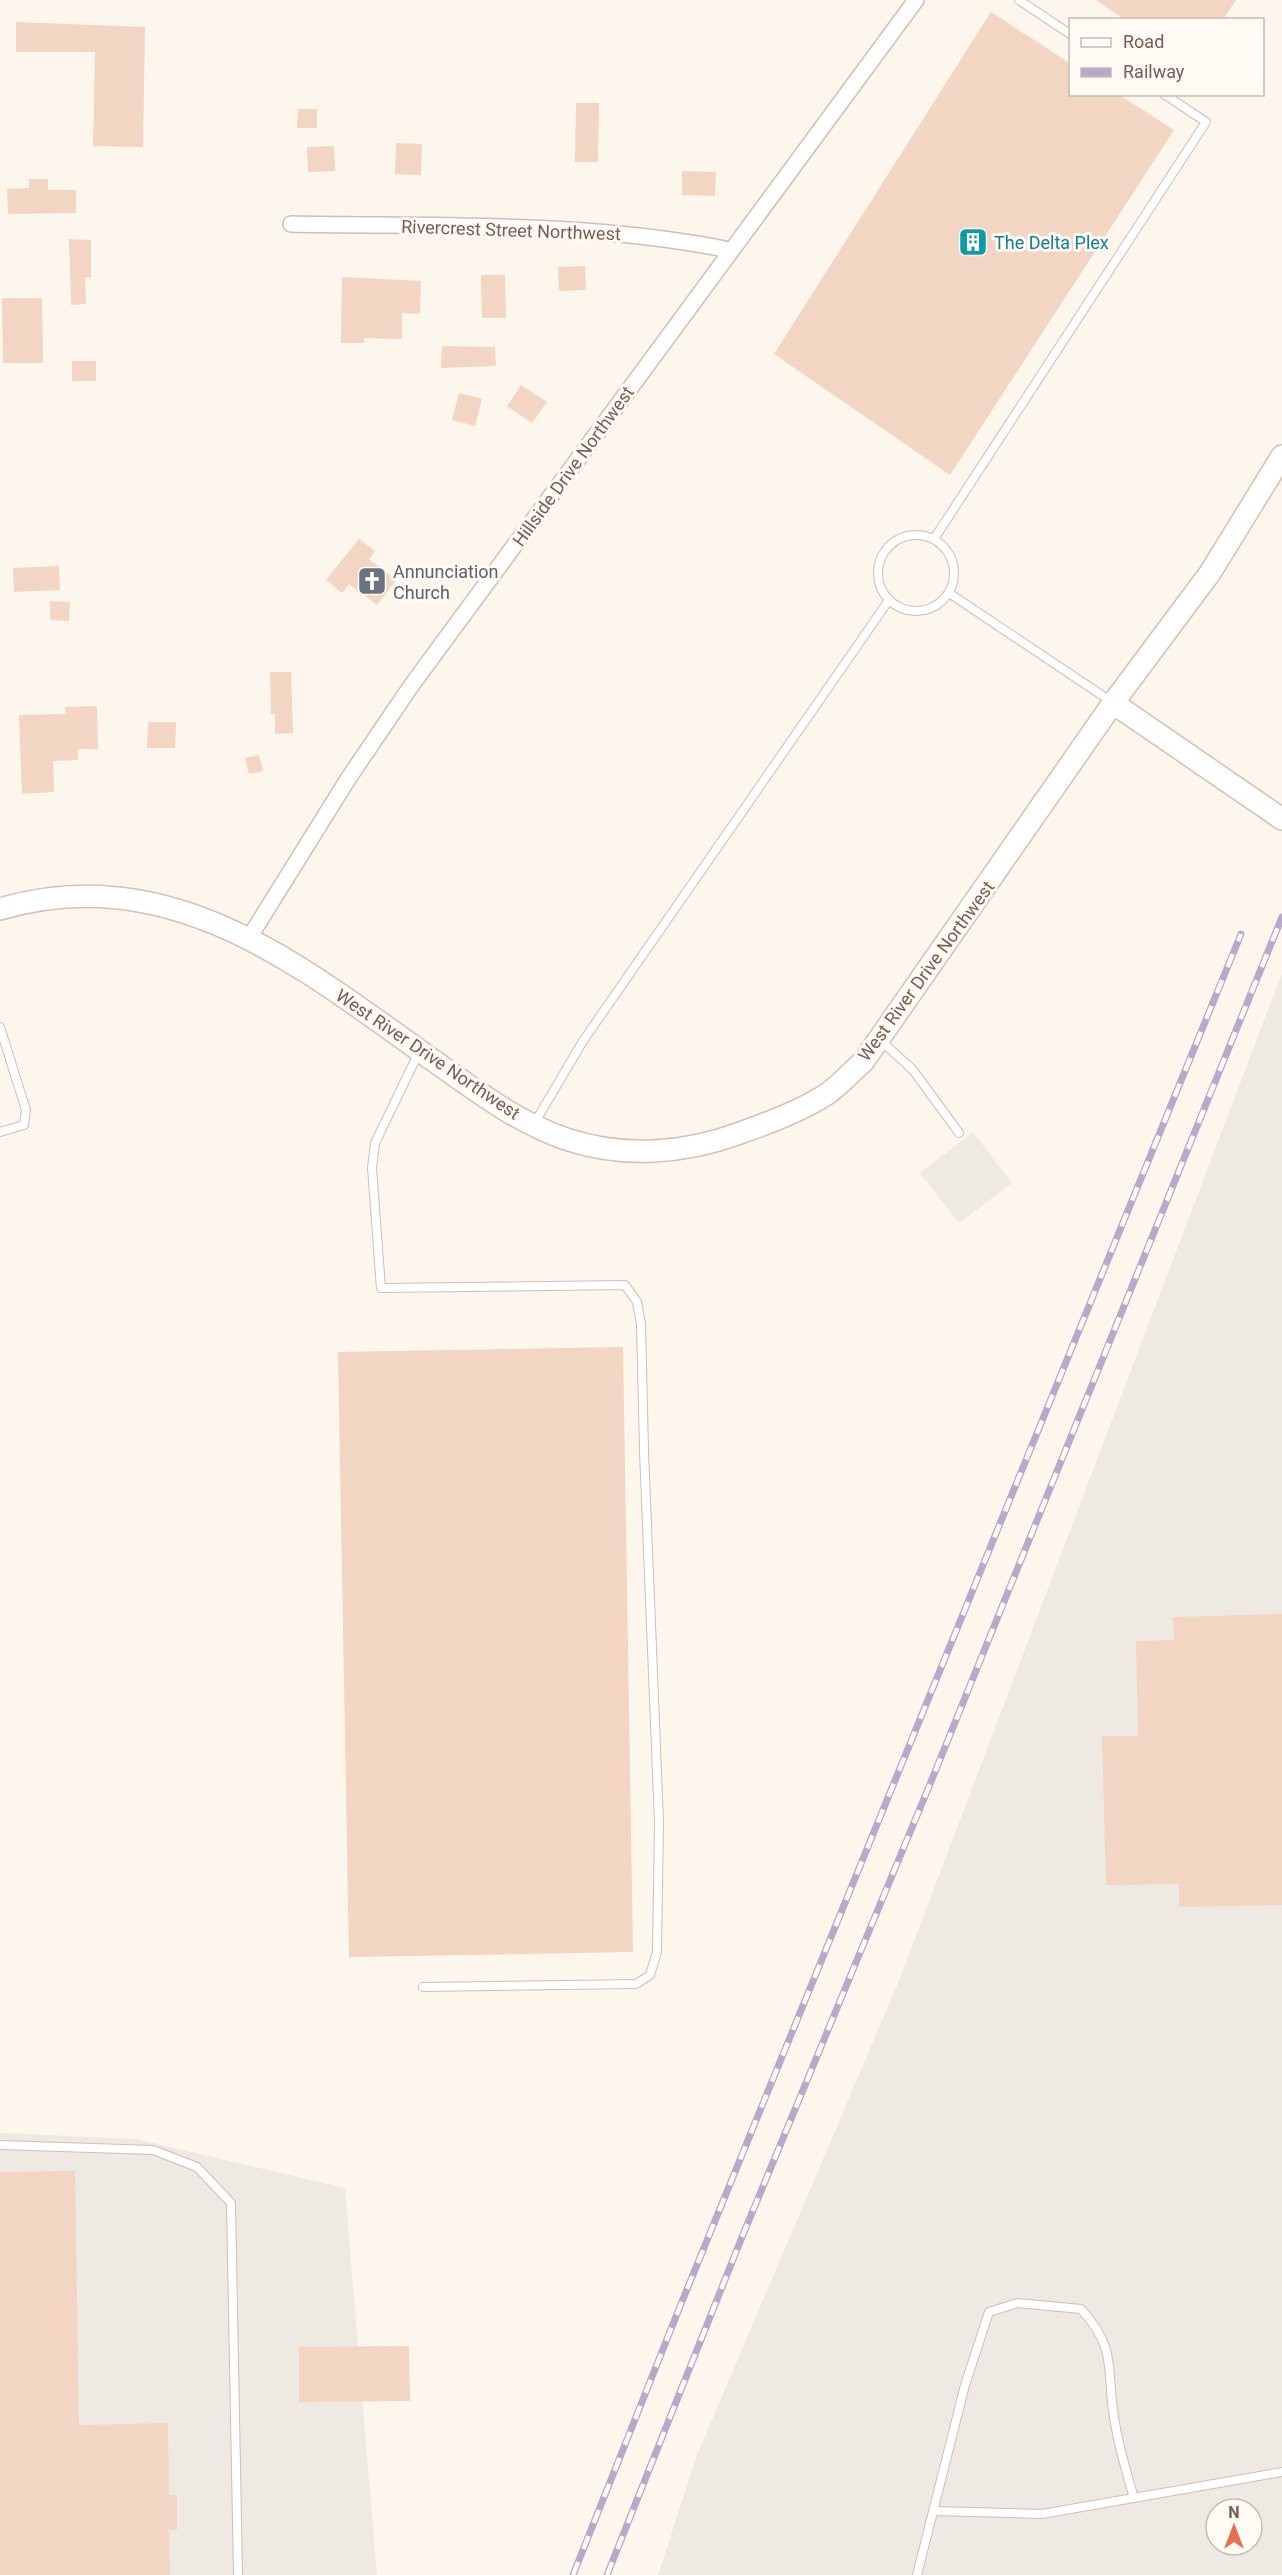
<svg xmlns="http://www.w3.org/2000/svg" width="1282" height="2575" font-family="Roboto,sans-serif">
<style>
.industrial{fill:#efe9e4;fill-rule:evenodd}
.building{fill:#f3d5c3}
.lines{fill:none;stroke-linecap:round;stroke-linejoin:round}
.lane-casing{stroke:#d1beb0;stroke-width:10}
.street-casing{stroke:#d1beb0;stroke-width:18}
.secondary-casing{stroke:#d6c0b0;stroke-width:24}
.lane{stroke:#fff;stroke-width:8}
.street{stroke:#fff;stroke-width:15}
.secondary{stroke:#fff;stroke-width:21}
.rail-casing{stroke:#b9a8c9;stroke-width:7}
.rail{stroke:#fffaf3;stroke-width:4.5;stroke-dasharray:14;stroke-linecap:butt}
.labels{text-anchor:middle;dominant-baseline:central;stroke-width:6;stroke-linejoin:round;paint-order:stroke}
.street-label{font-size:18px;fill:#7a5c4d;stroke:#fffaf3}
.culture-label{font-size:18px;fill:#0d838f;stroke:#fffaf3;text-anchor:start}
.worship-label{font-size:18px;fill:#5b616d;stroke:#fffaf3;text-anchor:start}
</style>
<rect width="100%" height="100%" fill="#fdf6ec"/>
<!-- industrial -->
<g class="industrial">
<path d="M1282,973v1602h-624l39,-120 201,-472zM1216,2509h36v36h-36z"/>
<polygon points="973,1132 1012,1183 959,1223 920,1173"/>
<polygon points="0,2133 136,2139 345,2188 377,2575 0,2575"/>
</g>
<!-- building -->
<g class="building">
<polygon points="1096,0 1236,0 1223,20 1125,20"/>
<polygon points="991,12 1071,64 1071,94 1118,94 1174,130 950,475 774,354"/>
<polygon points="16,22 145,27 143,147 93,146 95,52 16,52"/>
<polygon points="576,103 599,103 598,162 575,162"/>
<polygon points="298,109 317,109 317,128 297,128"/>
<polygon points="396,143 422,144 421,175 395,174"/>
<polygon points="334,146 335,171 308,172 307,147"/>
<polygon points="682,171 716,172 715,196 682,195"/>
<polygon points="29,179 48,179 48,190 76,190 76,213 8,214 7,189 29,188"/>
<polygon points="69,239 91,240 91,277 85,277 86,304 71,305"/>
<polygon points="585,266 586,290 559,291 558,267"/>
<polygon points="481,275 505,275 506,318 482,318"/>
<polygon points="342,277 421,281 420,314 402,313 402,339 364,338 364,343 341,343"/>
<polygon points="2,298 42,298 43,363 3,363"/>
<polygon points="442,346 495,347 496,366 441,368"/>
<rect x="72" y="361" width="24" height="20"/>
<polygon points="521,385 547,402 532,423 507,406"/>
<polygon points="459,393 482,399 475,426 452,420"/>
<polygon points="359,539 375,551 369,559 396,580 377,605 349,584 342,593 326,580"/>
<polygon points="59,566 60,590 14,592 13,568"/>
<polygon points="50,601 70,602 69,621 50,620"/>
<polygon points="270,672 291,672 293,733 275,734 275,714 271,714"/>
<polygon points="97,706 98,749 78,749 78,760 53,761 54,792 22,794 19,715 66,714 65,707"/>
<polygon points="148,722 176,722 175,748 147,748"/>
<polygon points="259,755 263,771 249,774 245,758"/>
<polygon points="623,1347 633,1952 349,1957 338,1352"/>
<polygon points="1282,1614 1282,1905 1179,1907 1179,1884 1106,1885 1102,1736 1138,1736 1136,1641 1174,1640 1173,1617"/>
<polygon points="75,2171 79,2425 168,2423 169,2495 177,2495 177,2530 169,2530 170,2575 0,2575 0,2172"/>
<polygon points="409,2346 410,2401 299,2402 299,2347"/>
</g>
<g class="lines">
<!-- lane casing -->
<g class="lane-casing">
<g id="lane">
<polyline points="1019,0 1070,34"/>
<circle cx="916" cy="573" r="38"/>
<polyline points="934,539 1206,122 1164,94"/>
<polyline points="949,593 1112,702"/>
<polyline points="0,1027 26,1110 24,1125 0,1132"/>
<polyline points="881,1041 913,1070 959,1133"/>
<polyline points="419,1052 375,1143 372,1168 381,1288 625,1285 637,1302 641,1324 644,1451 659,1822 657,1952 650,1975 636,1984 423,1987"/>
<polyline points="534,1124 583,1041 889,600"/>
<polyline points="0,2145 153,2150 197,2167 231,2203 238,2575"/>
<polyline points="934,2511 1042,2514 1282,2472"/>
<path d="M917,2575l48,-190 24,-73 28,-9 64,6c37,41 25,60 33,108 4,28 12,54 20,81"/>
</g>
</g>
<!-- street casing -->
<g class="street-casing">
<g id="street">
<path d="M291,224c146,3 295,-3 439,26"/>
<polyline points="249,938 348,779 411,686 916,0"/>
</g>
</g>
<!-- secondary casing -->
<g class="secondary-casing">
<g id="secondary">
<polyline points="1113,703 1282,819"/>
<path d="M0,909c172,-50 302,58 434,152 41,29 84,62 132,78 56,19 118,15 174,-6 28,-10 61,-22 87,-39 13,-9 24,-22 36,-32l250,-359 97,-130 72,-117"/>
</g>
</g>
<!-- lane -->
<use href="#lane" class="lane"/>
<!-- street -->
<use href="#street" class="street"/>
<!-- secondary -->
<use href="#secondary" class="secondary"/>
<!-- rail casing -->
<g class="rail-casing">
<g id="rail">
<polyline points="573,2575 681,2304 1241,934"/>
<polyline points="607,2575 742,2237 928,1789 1282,917"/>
</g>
</g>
<!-- rail -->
<use href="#rail" class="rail"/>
</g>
<!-- icons -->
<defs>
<g id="building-square" transform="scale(1.5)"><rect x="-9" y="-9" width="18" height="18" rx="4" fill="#0f9aa8" stroke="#fffaf3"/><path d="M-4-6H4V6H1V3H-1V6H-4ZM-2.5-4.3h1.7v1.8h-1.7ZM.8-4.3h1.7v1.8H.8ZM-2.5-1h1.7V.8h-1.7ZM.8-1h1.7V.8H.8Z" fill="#fff"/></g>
<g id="church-square" transform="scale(1.5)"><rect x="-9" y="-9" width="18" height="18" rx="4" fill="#6b7280" stroke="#fffaf3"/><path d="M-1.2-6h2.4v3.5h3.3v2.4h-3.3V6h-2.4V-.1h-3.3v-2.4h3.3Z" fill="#fff"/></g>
</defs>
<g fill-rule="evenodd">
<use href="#building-square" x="973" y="242"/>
<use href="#church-square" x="372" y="581"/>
</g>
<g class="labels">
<!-- street labels -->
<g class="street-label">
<text transform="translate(511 230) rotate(2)">Rivercrest Street Northwest</text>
<text transform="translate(573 466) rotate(-54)">Hillside Drive Northwest</text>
<text transform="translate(926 971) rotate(-54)">West River Drive Northwest</text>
<text transform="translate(428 1054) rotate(34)">West River Drive Northwest</text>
</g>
<!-- culture labels -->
<g class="culture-label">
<text x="994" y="242">The Delta Plex</text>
</g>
<!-- worship labels -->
<g class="worship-label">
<text x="393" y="571">Annunciation<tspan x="393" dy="21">Church</tspan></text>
</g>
</g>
<!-- legend -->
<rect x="1069" y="18" width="195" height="78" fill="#fffaf3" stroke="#cabbb1" stroke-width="1.5"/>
<rect x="1081" y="38" width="30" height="9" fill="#ffffff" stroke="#cabbb1" stroke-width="1.5"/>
<text x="1123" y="48" font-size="18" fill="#7a5c4d">Road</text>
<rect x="1081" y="68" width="30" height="9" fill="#b9a8c9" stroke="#cabbb1" stroke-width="1.5"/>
<text x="1123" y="78" font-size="18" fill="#7a5c4d">Railway</text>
<!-- north arrow -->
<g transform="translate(1234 2527)"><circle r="28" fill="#fffaf3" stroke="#cabbb1" stroke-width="1.5"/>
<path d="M0-4.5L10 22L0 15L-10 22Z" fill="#e76f51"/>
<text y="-9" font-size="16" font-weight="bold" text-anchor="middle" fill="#7a5c4d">N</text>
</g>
</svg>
